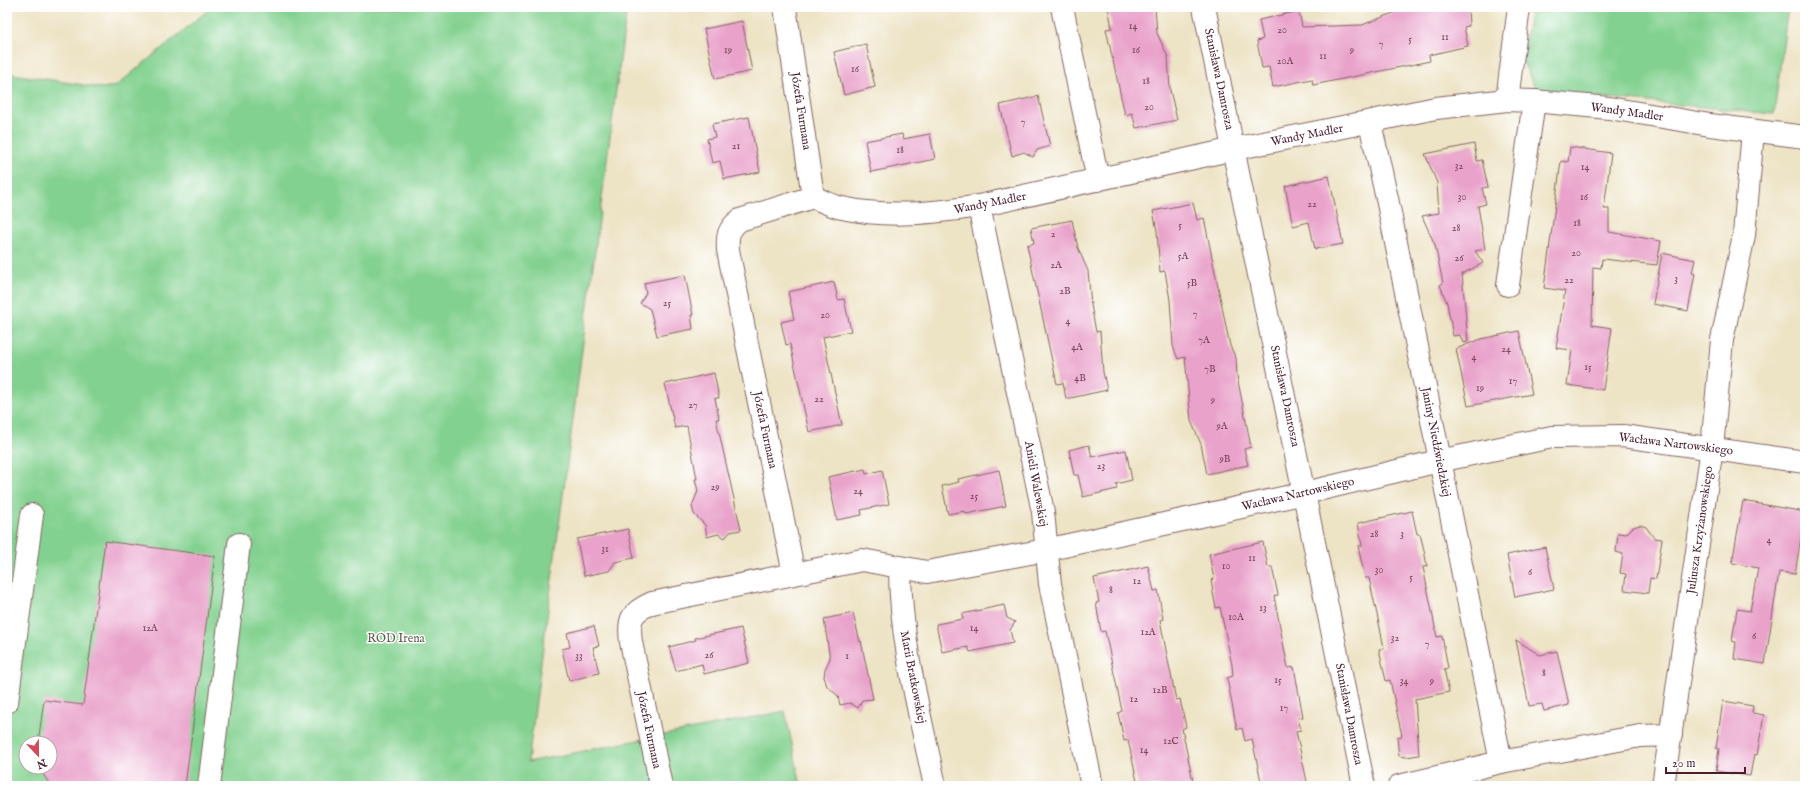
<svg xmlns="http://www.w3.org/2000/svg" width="1812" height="793" font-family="'IM FELL English',serif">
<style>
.green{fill:#83d190;stroke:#66785e;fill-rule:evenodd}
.building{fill:#e9a2ca}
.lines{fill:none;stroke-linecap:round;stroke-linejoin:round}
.minor-casing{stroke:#836461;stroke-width:24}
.minor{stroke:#fff;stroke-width:22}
.labels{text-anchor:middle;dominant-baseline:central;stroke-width:3;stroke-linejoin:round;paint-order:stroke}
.number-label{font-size:10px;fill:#724053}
.street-label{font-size:12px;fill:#4a1f2b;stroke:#fff}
.park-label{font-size:12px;fill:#5e5d4e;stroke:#fff}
</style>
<rect width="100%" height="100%" fill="#fff"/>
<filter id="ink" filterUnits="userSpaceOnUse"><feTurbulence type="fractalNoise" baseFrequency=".025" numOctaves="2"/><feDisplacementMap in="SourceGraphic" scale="8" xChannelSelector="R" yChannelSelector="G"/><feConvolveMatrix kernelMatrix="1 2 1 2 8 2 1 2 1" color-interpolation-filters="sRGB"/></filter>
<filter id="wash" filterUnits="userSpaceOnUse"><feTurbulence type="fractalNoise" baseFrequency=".012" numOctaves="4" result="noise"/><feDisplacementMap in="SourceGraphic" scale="16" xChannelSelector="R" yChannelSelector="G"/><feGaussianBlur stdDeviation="0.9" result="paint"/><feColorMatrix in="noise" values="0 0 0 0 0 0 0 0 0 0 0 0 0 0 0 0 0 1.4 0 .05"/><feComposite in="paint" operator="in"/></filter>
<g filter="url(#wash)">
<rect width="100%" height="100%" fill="#ede3c5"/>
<!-- green -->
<g class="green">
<path d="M212,7h415l-99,755 257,-51 16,75h-794v-713l95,15 14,-2zM26,743h24v24h-24z"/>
<polygon points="1531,7 1788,7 1774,114 1536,91 1522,59"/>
</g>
<g id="blocks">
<!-- building -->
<g class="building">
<polygon points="1108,7 1155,7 1157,33 1168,57 1170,90 1177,120 1136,128 1132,113 1125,115 1106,29 1112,28"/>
<polygon points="1409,7 1468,7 1469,26 1464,27 1468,46 1429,55 1430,61 1313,85 1312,79 1273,87 1269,67 1262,68 1257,41 1263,39 1259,20 1299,11 1302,27 1362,25"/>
<polygon points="742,21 752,71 715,79 704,29"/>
<polygon points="866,44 875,87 844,95 834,52"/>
<polygon points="1038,96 1050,146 1037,150 1033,157 1024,152 1012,156 1000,105"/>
<polygon points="749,117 760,172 724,179 720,161 712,163 707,139 715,137 712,124"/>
<polygon points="902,134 903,139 930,134 935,159 871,172 865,141"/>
<polygon points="1474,144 1477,161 1482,160 1488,187 1482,188 1486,204 1478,206 1485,249 1475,251 1483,263 1462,274 1468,342 1463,343 1460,335 1453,336 1447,303 1440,285 1443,283 1435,245 1422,216 1439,213 1437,183 1425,154"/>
<polygon points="1570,147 1611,153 1604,209 1609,209 1609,232 1661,241 1657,265 1602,259 1601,268 1593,267 1592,325 1612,328 1603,390 1567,385 1572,350 1556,348 1565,291 1544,288 1561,161 1568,162"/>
<polygon points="1329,176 1343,244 1315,249 1309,222 1293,226 1285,186"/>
<polygon points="1193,203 1197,220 1204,218 1230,346 1236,358 1237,376 1251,447 1244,449 1248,465 1207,474 1201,444 1191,421 1185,357 1178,359 1173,346 1170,300 1165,271 1160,272 1157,231 1153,211"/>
<polygon points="1072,220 1078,248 1088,271 1091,305 1096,332 1100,331 1103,372 1107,390 1066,399 1063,383 1057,384 1027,245 1034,243 1031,228"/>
<polygon points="1662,253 1695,260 1692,273 1695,274 1688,311 1653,304"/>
<polygon points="685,275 693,315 691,315 693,329 657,336 650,309 640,303 646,293 644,283"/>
<polygon points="834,282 838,300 844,299 851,331 823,337 842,425 809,432 790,344 786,345 781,322 794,319 788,292"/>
<polygon points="1519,331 1532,394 1468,406 1456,349 1481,339"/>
<polygon points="714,373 719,398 715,398 719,419 716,419 741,530 730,532 725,538 718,534 707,537 705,525 694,514 692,506 698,491 695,479 697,479 687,426 675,428 665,384"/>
<polygon points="1089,445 1092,457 1126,450 1132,480 1116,484 1117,489 1083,497 1078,475 1074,475 1069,450"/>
<polygon points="865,469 866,474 882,470 889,504 861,510 862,515 837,520 828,477"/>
<polygon points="999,470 1006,506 966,514 965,511 948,514 942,486 959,482 958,479"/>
<polygon points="1743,501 1805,512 1795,574 1779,572 1765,664 1734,659 1736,642 1732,641 1737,609 1750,611 1758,568 1732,563"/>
<polygon points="1412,511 1417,534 1420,534 1424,550 1427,566 1423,567 1437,637 1442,636 1448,668 1444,669 1449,692 1415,699 1419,755 1406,757 1399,756 1397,737 1402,736 1390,680 1386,681 1379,649 1384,648 1380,628 1369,578 1365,578 1358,546 1362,546 1358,523"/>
<polygon points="1640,525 1646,527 1654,538 1662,539 1656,579 1650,578 1648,593 1624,590 1626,574 1620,573 1623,554 1616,552 1618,533 1626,534 1633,527"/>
<polygon points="628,529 634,558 615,562 609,571 584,576 577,539"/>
<polygon points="105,541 215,556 185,786 51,786 38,767 50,767 50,743 38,743 44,700 83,705"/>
<polygon points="1263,542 1268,567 1272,567 1278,595 1274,596 1288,668 1294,667 1303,717 1298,718 1301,730 1296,731 1308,786 1262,786 1252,739 1245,741 1242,728 1237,730 1227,678 1233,676 1232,665 1220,607 1216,608 1213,593 1211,580 1214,579 1209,554"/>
<polygon points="1545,547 1554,589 1515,597 1507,555"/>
<polygon points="1148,566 1154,591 1158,590 1163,619 1160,620 1176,700 1180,699 1186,727 1182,729 1194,786 1138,786 1128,740 1124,741 1121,726 1118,713 1122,711 1105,631 1101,632 1096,603 1099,602 1094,578"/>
<polygon points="1004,605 1007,618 1015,622 1010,630 1013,643 970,652 968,647 942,652 936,624 963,619 962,614"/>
<polygon points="853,613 860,642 861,641 873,699 862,700 858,708 850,703 840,705 838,696 827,686 824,677 825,669 830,659 824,619"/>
<polygon points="594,626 599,646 593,647 599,673 569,681 562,649 570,647 567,633"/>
<polygon points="741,628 749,663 704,674 702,664 676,671 669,647 696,640 695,638"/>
<polygon points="1516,640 1540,655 1557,651 1569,705 1544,711 1542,704 1529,706"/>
<polygon points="1723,701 1753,706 1752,713 1764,715 1757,755 1754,754 1750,776 1716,771 1719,749 1716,748"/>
</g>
</g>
</g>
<g filter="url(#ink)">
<use href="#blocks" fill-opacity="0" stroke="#836461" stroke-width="1"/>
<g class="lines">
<!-- minor casing -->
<g class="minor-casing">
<g id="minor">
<polyline points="1062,7 1098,180"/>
<polyline points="1204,7 1364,786"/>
<polyline points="1507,100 1519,7"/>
<polyline points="1370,123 1388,203 1501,762"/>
<path d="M813,197c10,4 19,9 29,11 46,10 92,5 137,-2l255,-57 202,-41 71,-8 27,1 75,7 101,17 95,12"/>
<polyline points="979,206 1043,512 1050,584 1092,786"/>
<polyline points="1508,285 1534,101"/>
<path d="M900,568c0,73 20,146 35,218"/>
<polyline points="794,574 862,560 927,572 1046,550 1305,493 1439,461 1552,437 1623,436 1805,462"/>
<polyline points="7,702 32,515"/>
<polyline points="209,786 239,544"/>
<path d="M661,786l-30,-144c-3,-23 0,-30 21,-39l142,-29 -66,-324c-1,-14 0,-21 12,-30l73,-23 -28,-190"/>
<polyline points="1399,786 1501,762 1640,736 1671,735"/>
<polyline points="1663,786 1712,448 1722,340 1744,235 1753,131"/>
</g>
</g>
<!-- minor -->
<use href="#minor" class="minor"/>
</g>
</g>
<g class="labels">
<!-- number labels -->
<g class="number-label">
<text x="1133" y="26">14</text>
<text x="1282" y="30">20</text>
<text x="1445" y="37">11</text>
<text x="1410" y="39">5</text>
<text x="1381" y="44">7</text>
<text x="728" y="50">19</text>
<text x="1136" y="50">16</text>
<text x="1352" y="50">9</text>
<text x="1323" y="56">11</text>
<text x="1285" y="61">20A</text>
<text x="855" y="69">16</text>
<text x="1146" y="81">18</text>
<text x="1149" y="107">20</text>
<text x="1023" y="122">7</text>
<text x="736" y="146">21</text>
<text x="900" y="150">18</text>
<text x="1459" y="166">32</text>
<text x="1585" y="167">14</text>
<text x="1462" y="197">30</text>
<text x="1584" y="197">16</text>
<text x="1312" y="204">22</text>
<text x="1577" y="223">18</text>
<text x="1180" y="225">5</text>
<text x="1456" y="228">28</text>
<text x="1053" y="234">2</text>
<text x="1576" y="253">20</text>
<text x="1183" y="256">5A</text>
<text x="1459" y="258">26</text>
<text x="1056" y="265">2A</text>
<text x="1676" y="279">3</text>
<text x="1569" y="280">22</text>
<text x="1192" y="283">5B</text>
<text x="1065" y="291">2B</text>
<text x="667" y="303">25</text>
<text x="1195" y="314">7</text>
<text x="825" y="315">20</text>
<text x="1068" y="321">4</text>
<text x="1204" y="340">7A</text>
<text x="1077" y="347">4A</text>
<text x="1506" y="349">24</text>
<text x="1474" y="357">4</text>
<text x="1588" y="367">15</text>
<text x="1210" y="369">7B</text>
<text x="1080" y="378">4B</text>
<text x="1513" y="381">17</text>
<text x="1480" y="388">19</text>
<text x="819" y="399">22</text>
<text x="1213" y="400">9</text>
<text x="693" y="405">27</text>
<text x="1222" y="426">9A</text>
<text x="1225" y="459">9B</text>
<text x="1101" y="466">23</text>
<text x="715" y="487">29</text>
<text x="858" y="491">24</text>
<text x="974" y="496">25</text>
<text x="1374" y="534">28</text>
<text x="1402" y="534">3</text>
<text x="1769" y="540">4</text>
<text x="605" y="549">31</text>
<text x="1252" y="558">11</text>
<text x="1226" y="566">10</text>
<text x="1379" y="570">30</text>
<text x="1530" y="572">6</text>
<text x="1411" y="577">5</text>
<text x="1137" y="581">12</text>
<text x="1111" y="590">8</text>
<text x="1263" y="608">13</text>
<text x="1236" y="617">10A</text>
<text x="150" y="628">12A</text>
<text x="974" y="628">14</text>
<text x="1148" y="632">12A</text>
<text x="1754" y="636">6</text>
<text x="1395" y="638">32</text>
<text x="1427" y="644">7</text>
<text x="709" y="655">26</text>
<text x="579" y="656">33</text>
<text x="847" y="656">1</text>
<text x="1544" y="673">8</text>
<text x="1278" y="680">15</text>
<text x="1404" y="681">34</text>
<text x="1432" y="681">9</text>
<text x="1160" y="690">12B</text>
<text x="1134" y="699">12</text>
<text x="1284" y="708">17</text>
<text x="1171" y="741">12C</text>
<text x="1144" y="750">14</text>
</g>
<!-- street labels -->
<g class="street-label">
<text transform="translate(1219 79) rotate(78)">Stanisława Damrosza</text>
<text transform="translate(801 111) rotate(81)">Józefa Furmana</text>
<text transform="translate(1627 112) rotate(8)">Wandy Madler</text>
<text transform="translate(1307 135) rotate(-11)">Wandy Madler</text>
<text transform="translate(990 203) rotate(-11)">Wandy Madler</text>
<text transform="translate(1285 396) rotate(78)">Stanisława Damrosza</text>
<text transform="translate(765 430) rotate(78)">Józefa Furmana</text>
<text transform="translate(1436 442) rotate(79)">Janiny Niedźwiedzkiej</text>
<text transform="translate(1676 444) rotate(7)">Wacława Nartowskiego</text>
<text transform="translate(1036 484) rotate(80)">Anieli Walewskiej</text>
<text transform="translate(1298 494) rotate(-13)">Wacława Nartowskiego</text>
<text transform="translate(1700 530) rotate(-82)">Juliusza Krzyżanowskiego</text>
<text transform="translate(913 677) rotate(79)">Marii Bratkowskiej</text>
<text transform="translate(1349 714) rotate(79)">Stanisława Damrosza</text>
<text transform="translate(649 730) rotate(78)">Józefa Furmana</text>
</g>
<!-- park labels -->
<g class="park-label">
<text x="396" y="638">ROD Irena</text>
</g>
</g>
<!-- margin -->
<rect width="1812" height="793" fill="none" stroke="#fff" stroke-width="24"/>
<!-- north arrow -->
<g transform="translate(38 755) rotate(158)"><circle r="19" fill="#ffffff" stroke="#b7a5aa"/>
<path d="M0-3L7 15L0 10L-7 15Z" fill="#d1495b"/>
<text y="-6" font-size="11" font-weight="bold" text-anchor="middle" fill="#4a1f2b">N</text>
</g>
<!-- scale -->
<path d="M1666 767v6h79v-6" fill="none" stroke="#4a1f2b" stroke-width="2"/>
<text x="1672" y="767" font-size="12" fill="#4a1f2b" stroke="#ffffff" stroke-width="3" paint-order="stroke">20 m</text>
</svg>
